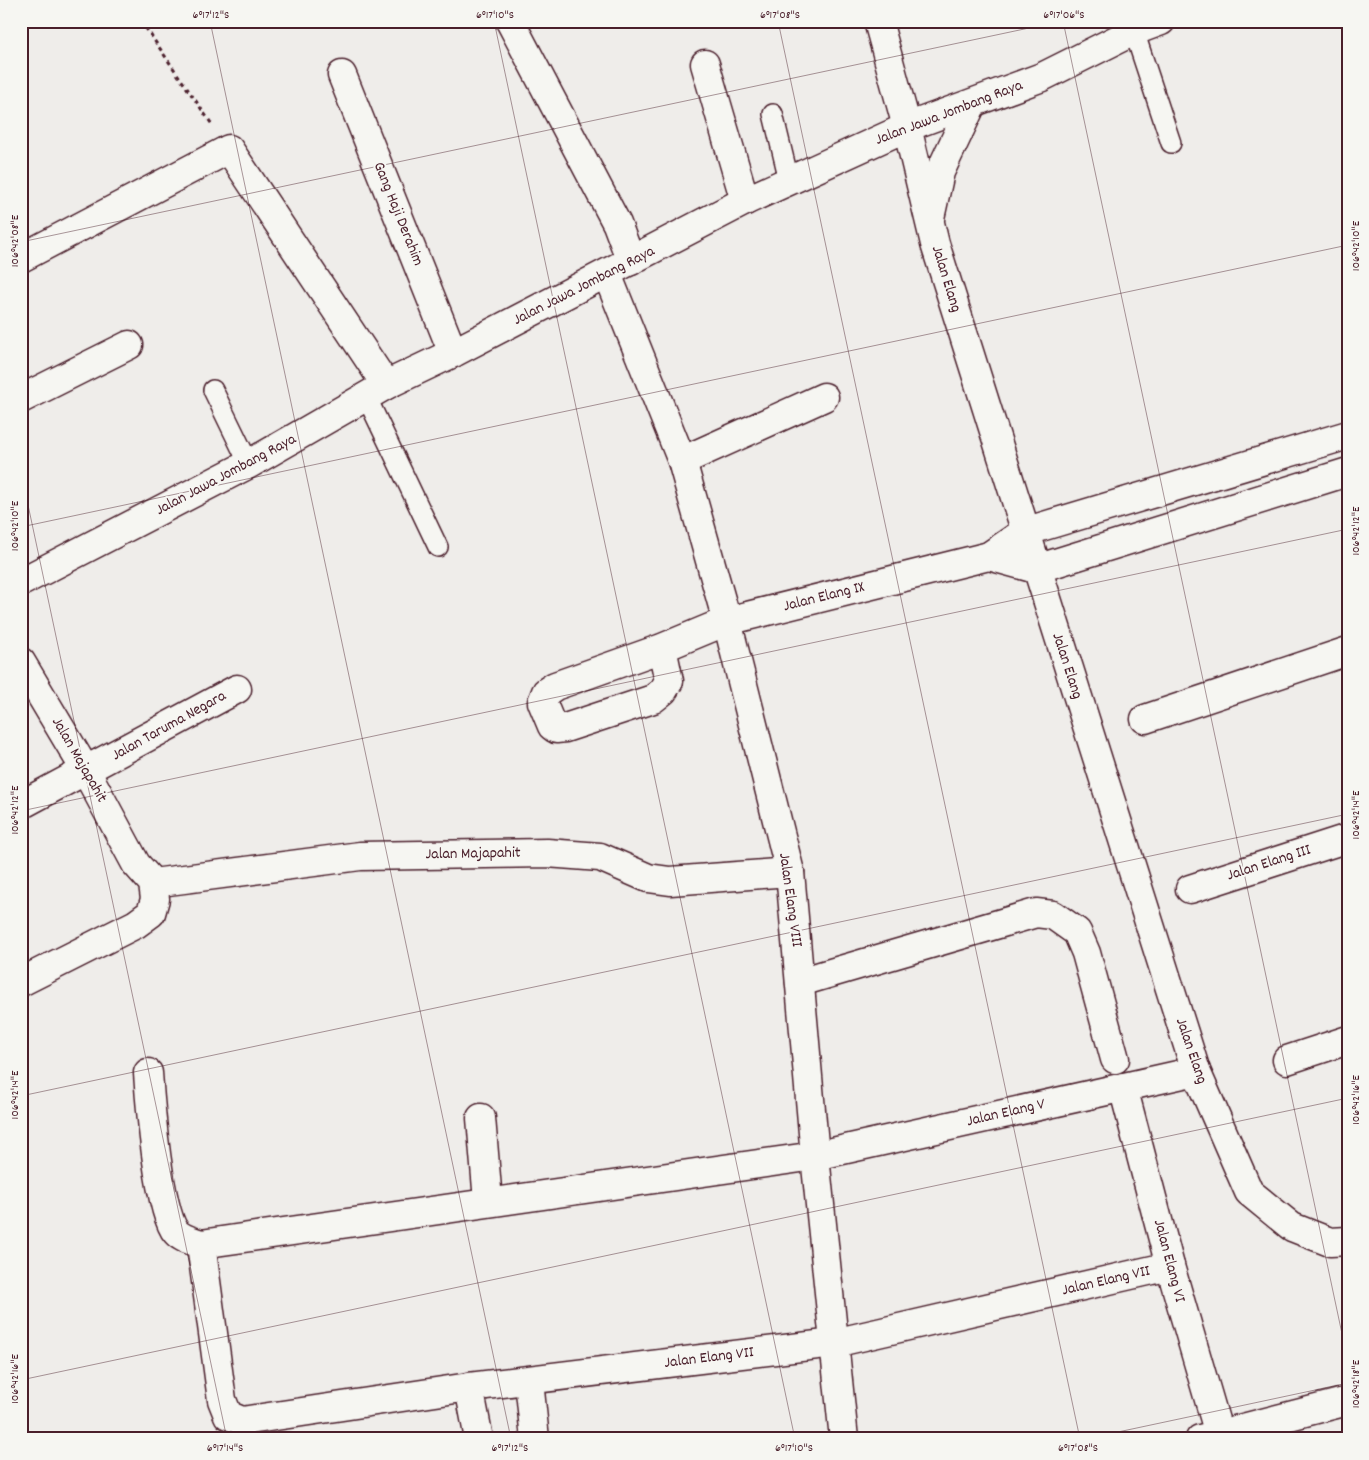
<svg xmlns="http://www.w3.org/2000/svg" width="1369" height="1460" font-family="Dekko,sans-serif">
<style>
.lines{fill:none;stroke-linecap:round;stroke-linejoin:round}
.service-casing{stroke:#4a1f2b;stroke-width:22}
.minor-casing{stroke:#4a1f2b;stroke-width:31}
.tertiary-casing{stroke:#4a1f2b;stroke-width:31}
.secondary-casing{stroke:#4a1f2b;stroke-width:31}
.path{stroke:#4a1f2b;stroke-width:3;stroke-dasharray:4 4;stroke-linecap:butt}
.service{stroke:#f6f6f2;stroke-width:19}
.minor{stroke:#f6f6f2;stroke-width:28}
.tertiary{stroke:#f6f6f2;stroke-width:28}
.secondary{stroke:#f6f6f2;stroke-width:28}
.ticks{fill:none;stroke:#4a1f2b;stroke-width:1;stroke-opacity:0.45}
.labels{text-anchor:middle;dominant-baseline:central;stroke-width:4;stroke-linejoin:round;paint-order:stroke}
.street-label{font-size:16px;fill:#4a1f2b;stroke:#f6f6f2}
.neatline{fill:none;stroke:#4a1f2b;stroke-width:2}
.ticks-label{font-size:12px;text-anchor:middle;fill:#4a1f2b}
</style>
<rect width="100%" height="100%" fill="#efedea"/>
<filter id="ink" filterUnits="userSpaceOnUse"><feTurbulence type="fractalNoise" baseFrequency=".02" numOctaves="2"/><feDisplacementMap in="SourceGraphic" scale="10" xChannelSelector="R" yChannelSelector="G"/><feConvolveMatrix kernelMatrix="1 2 1 2 8 2 1 2 1" color-interpolation-filters="sRGB"/></filter>
<g filter="url(#ink)">
<g class="lines">
<!-- service casing -->
<g class="service-casing">
<g id="service">
<polyline points="1134,31 1171,143"/>
<polyline points="773,114 789,180"/>
<polyline points="213,390 249,464"/>
<polyline points="366,396 438,547"/>
</g>
</g>
<!-- minor casing -->
<g class="minor-casing">
<g id="minor">
<polyline points="510,21 617,224 631,261"/>
<polyline points="705,64 745,201"/>
<polyline points="342,75 453,353"/>
<polyline points="21,258 229,149 386,385"/>
<polyline points="607,274 682,461 727,621 790,872 815,1156 844,1439"/>
<polyline points="21,399 129,345"/>
<polyline points="682,461 824,397"/>
<polyline points="989,556 1036,569 1348,472"/>
<polyline points="662,648 669,681 663,691 653,699 565,728 556,729 552,726 542,702 546,692 555,686 662,648 727,621 989,556 1024,532 1348,435"/>
<polyline points="21,662 86,771 136,864 153,883 155,899 151,913 136,924 21,982"/>
<polyline points="1145,719 1348,651"/>
<polyline points="21,805 237,689"/>
<polyline points="153,883 360,856 547,853 600,857 648,878 670,881 790,872"/>
<polyline points="1190,889 1348,838"/>
<polyline points="800,982 1036,913 1053,915 1077,932 1086,953 1115,1059"/>
<polyline points="1287,1060 1348,1040"/>
<path d="M148,1073c2,30 11,140 28,159 6,7 17,9 25,12"/>
<polyline points="1123,1087 1170,1266 1219,1434"/>
<polyline points="481,1118 488,1201"/>
<polyline points="1170,1266 834,1343 469,1387 242,1421 228,1415 222,1400 201,1244 815,1156 1196,1071"/>
<polyline points="529,1381 535,1439"/>
<polyline points="469,1387 479,1439"/>
<polyline points="1200,1439 1348,1401"/>
</g>
</g>
<!-- tertiary casing -->
<g class="tertiary-casing">
<polyline id="tertiary" points="878,21 907,127 935,244 1196,1071 1249,1192 1292,1227 1330,1242 1348,1241"/>
</g>
<!-- secondary casing -->
<g class="secondary-casing">
<g id="secondary">
<polyline points="930,218 940,172 972,104"/>
<polyline points="21,582 249,464 386,385 453,353 745,201 907,127 1042,77 1134,31 1161,21"/>
</g>
</g>
<!-- path -->
<polyline class="path" points="141,21 213,126"/>
<!-- service -->
<use href="#service" class="service"/>
<!-- minor -->
<use href="#minor" class="minor"/>
<!-- tertiary -->
<use href="#tertiary" class="tertiary"/>
<!-- secondary -->
<use href="#secondary" class="secondary"/>
</g>
</g>
<!-- ticks -->
<path class="ticks" d="M210,21l301,1418M494,21l301,1418M778,21l302,1418M1063,21l285,1341M1347,21l1,3M21,242l1041,-221M21,472l206,967M21,527l1327,-282M21,811l1327,-282M21,1096l1327,-282M21,1380l1327,-282M1085,1439l263,-56"/>
<g class="labels">
<!-- street labels -->
<g class="street-label">
<text transform="translate(949 113) rotate(-21)">Jalan Jawa Jombang Raya</text>
<text transform="translate(398 214) rotate(68)">Gang Haji Derahim</text>
<text transform="translate(946 279) rotate(73)">Jalan Elang</text>
<text transform="translate(584 286) rotate(-27)">Jalan Jawa Jombang Raya</text>
<text transform="translate(226 475) rotate(-28)">Jalan Jawa Jombang Raya</text>
<text transform="translate(824 597) rotate(-14)">Jalan Elang IX</text>
<text transform="translate(1067 666) rotate(72)">Jalan Elang</text>
<text transform="translate(169 726) rotate(-29)">Jalan Taruma Negara</text>
<text transform="translate(79 760) rotate(60)">Jalan Majapahit</text>
<text transform="translate(473 854) rotate(-1)">Jalan Majapahit</text>
<text transform="translate(1269 863) rotate(-18)">Jalan Elang III</text>
<text transform="translate(790 900) rotate(82)">Jalan Elang VIII</text>
<text transform="translate(1191 1051) rotate(71)">Jalan Elang</text>
<text transform="translate(1006 1113) rotate(-13)">Jalan Elang V</text>
<text transform="translate(1169 1261) rotate(75)">Jalan Elang VI</text>
<text transform="translate(1106 1281) rotate(-13)">Jalan Elang VII</text>
<text transform="translate(709 1358) rotate(-7)">Jalan Elang VII</text>
</g>
</g>
<!-- margin -->
<rect width="1369" height="1460" fill="none" stroke="#f6f6f2" stroke-width="55"/>
<rect x="28" y="28" width="1314" height="1404" class="neatline"/>
<g class="ticks-label">
<text x="211" y="18">6°17'12"S</text>
<text x="495" y="18">6°17'10"S</text>
<text x="780" y="18">6°17'08"S</text>
<text x="1064" y="18">6°17'06"S</text>
<text transform="translate(14 241) rotate(-90)" y="4">106°42'08"E</text>
<text transform="translate(1355 246) rotate(-90)" y="4">106°42'10"E</text>
<text transform="translate(14 526) rotate(-90)" y="4">106°42'10"E</text>
<text transform="translate(1355 531) rotate(-90)" y="4">106°42'12"E</text>
<text transform="translate(14 810) rotate(-90)" y="4">106°42'12"E</text>
<text transform="translate(1355 815) rotate(-90)" y="4">106°42'14"E</text>
<text transform="translate(14 1095) rotate(-90)" y="4">106°42'14"E</text>
<text transform="translate(1355 1100) rotate(-90)" y="4">106°42'16"E</text>
<text transform="translate(14 1379) rotate(-90)" y="4">106°42'16"E</text>
<text transform="translate(1355 1384) rotate(-90)" y="4">106°42'18"E</text>
<text x="225" y="1451">6°17'14"S</text>
<text x="510" y="1451">6°17'12"S</text>
<text x="794" y="1451">6°17'10"S</text>
<text x="1078" y="1451">6°17'08"S</text>
</g>
</svg>
